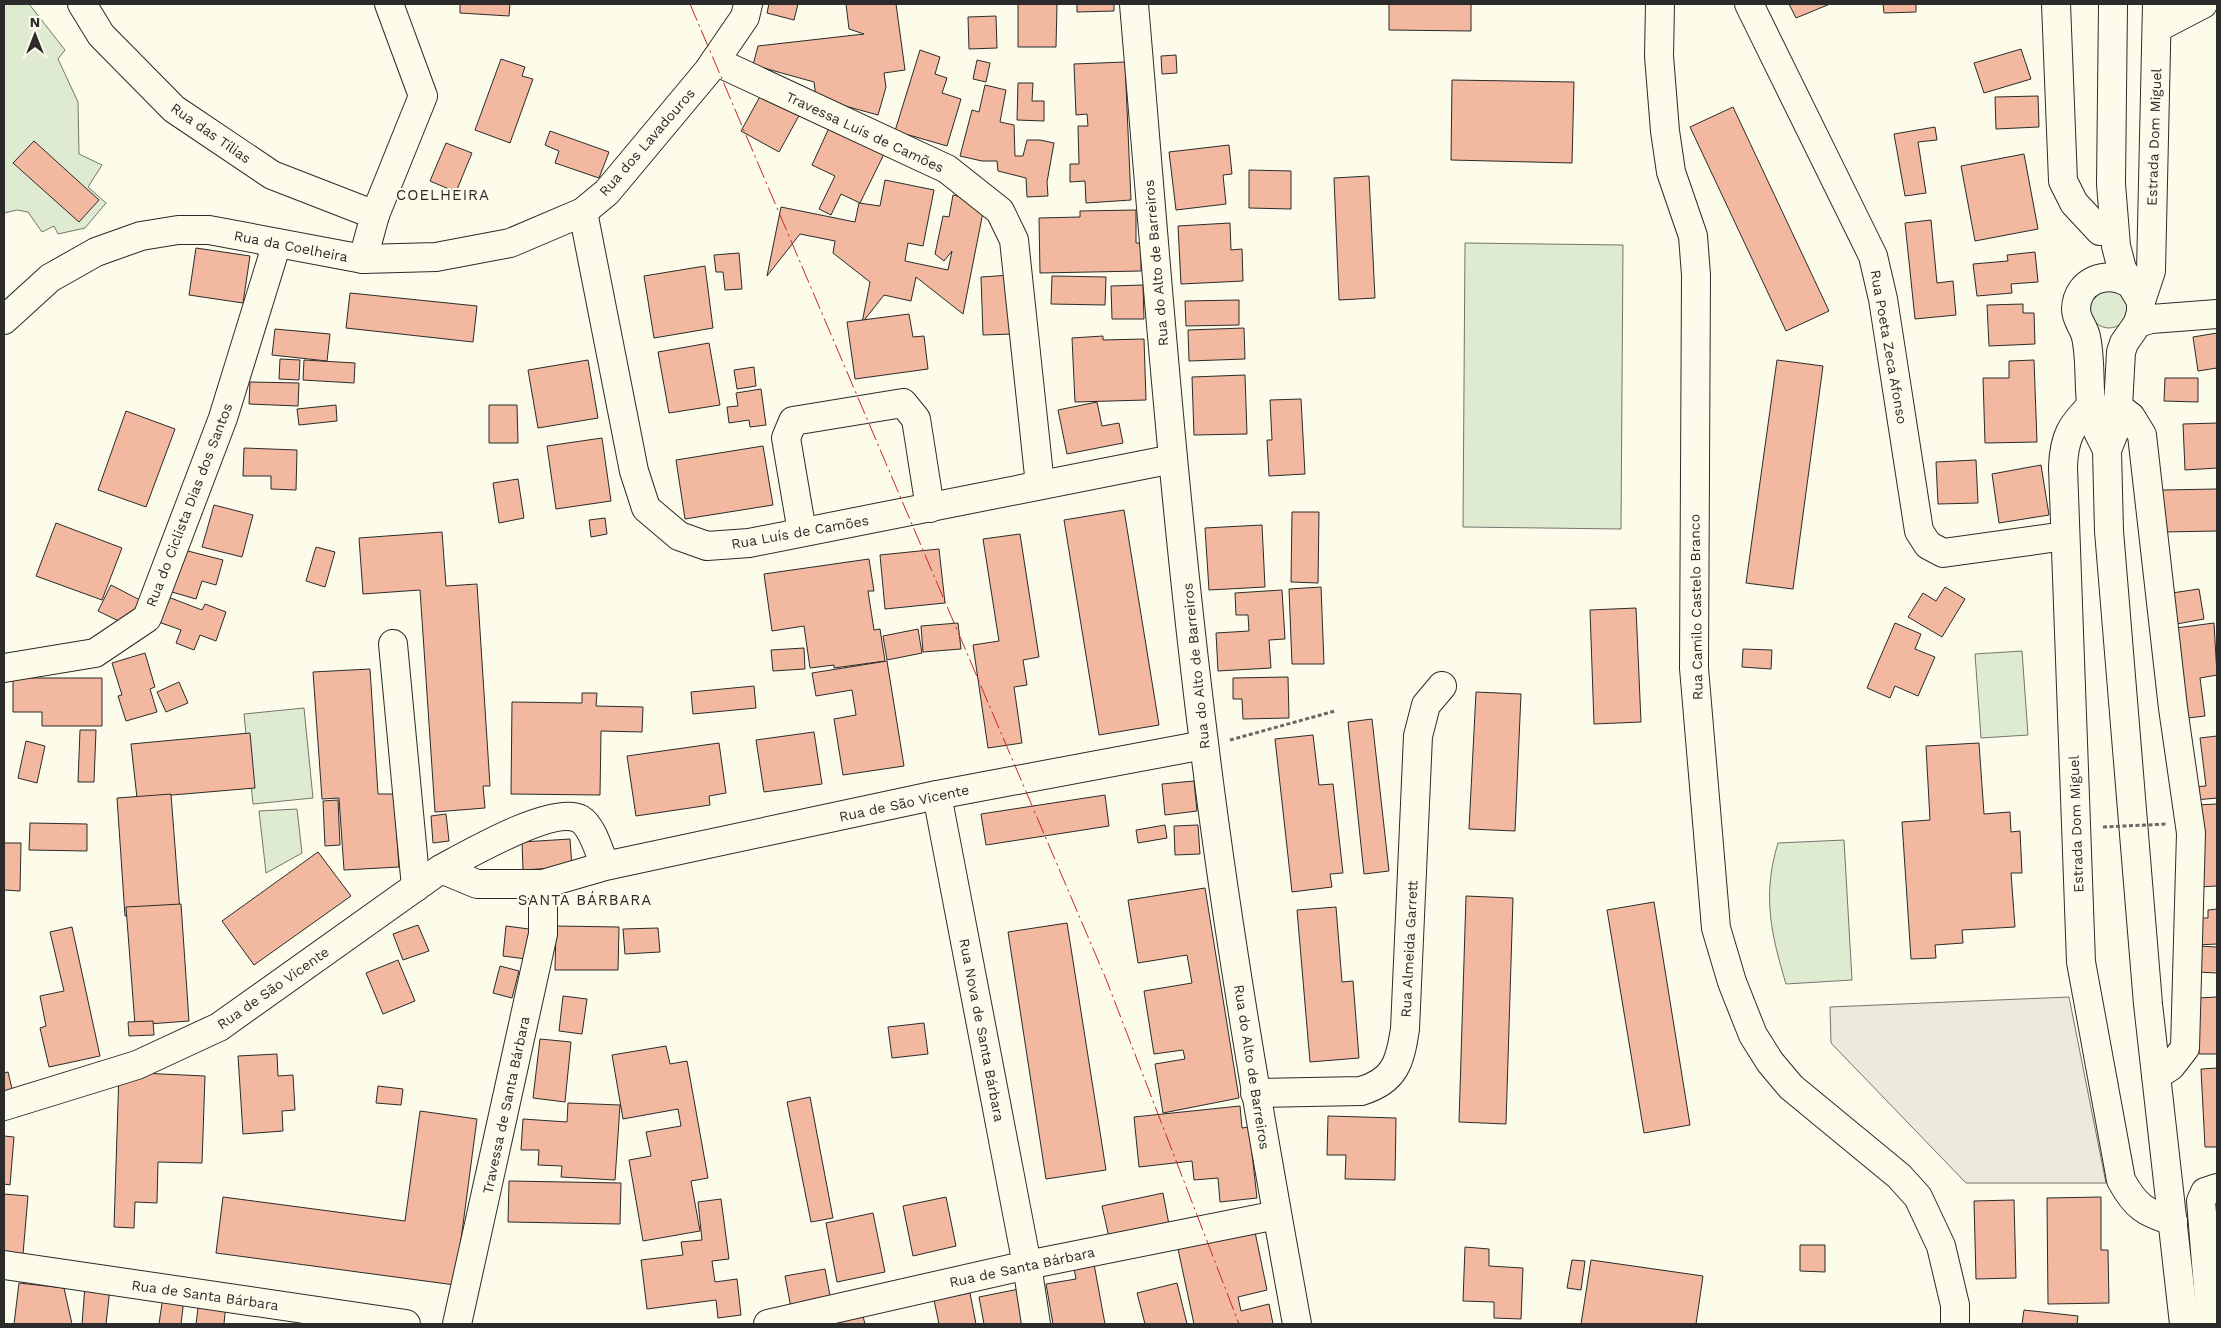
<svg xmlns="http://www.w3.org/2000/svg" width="2221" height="1328" font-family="'Work Sans',sans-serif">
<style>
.green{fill:#deebd1;stroke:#74746e}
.parking{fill:#eceadb;stroke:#74746e}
.building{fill:#f2b8a0;stroke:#2b2b2b}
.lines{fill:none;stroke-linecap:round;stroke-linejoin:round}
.minor-casing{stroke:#2b2b2b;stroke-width:30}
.major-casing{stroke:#2b2b2b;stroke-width:30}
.path{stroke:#6a6964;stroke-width:3;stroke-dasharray:4 2.5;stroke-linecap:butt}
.minor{stroke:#fdfbea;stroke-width:28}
.major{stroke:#fdfbea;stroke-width:28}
.path-bridge{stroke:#6a6964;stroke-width:3;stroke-dasharray:4 2.5;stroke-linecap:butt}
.power{stroke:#c62828;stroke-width:1;stroke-dasharray:18 4 2.5 4;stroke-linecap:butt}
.labels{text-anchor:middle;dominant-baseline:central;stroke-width:4;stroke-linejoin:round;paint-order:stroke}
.street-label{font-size:14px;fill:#2b2b2b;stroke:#fdfbea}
.neighbourhood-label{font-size:15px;letter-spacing:1px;fill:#2b2b2b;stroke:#fdfbea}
</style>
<rect width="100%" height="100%" fill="#fdfbea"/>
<!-- green -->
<g class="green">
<polygon points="4,4 29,4 65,50 58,59 78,102 79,154 102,165 88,187 106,203 85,228 58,234 54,226 42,232 28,212 17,210 4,213"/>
<polygon points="1465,243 1623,245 1621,529 1463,527"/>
<circle cx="2109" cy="309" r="19"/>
<polygon points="2022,651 2028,735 1981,738 1975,654"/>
<polygon points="304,708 313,798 253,804 244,714"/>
<polygon points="297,809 302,853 266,873 259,811"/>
<path d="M1844,840l8,140 -66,4c-15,-50 -24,-89 -8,-141z"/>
</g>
<!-- parking -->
<polygon class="parking" points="2069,997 2106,1183 1966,1183 1831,1043 1830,1007"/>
<!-- building -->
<g class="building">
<polygon points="460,4 510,4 509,16 460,13"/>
<polygon points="769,4 798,4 794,20 767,13"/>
<polygon points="846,4 896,4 905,70 884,73 886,87 878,115 816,98 814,82 753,65 758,46 864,34 849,29"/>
<polygon points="1018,4 1057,4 1056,47 1018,47"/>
<polygon points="1077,4 1114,4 1114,11 1077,12"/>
<polygon points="1389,4 1471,4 1471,31 1389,30"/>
<polygon points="1789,4 1830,4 1796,18"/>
<polygon points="1883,4 1916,4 1916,12 1884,13"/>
<polygon points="996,16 997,48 969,49 968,17"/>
<polygon points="2021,49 2031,79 1984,93 1974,63"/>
<polygon points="920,50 940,57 935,74 947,78 942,93 961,99 947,146 895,131"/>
<polygon points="1176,55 1177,73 1162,74 1161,56"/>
<polygon points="501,59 525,67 522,76 533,79 510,143 475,130"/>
<polygon points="977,60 990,63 986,82 973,79"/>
<polygon points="1125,62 1131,200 1086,203 1085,181 1070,182 1070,164 1079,164 1078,126 1088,126 1087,114 1076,115 1074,64"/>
<polygon points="1452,80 1574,82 1572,163 1451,160"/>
<polygon points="1018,83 1033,83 1032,101 1044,101 1044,121 1017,120"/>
<polygon points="985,85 1006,90 1000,122 1014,125 1015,156 1023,156 1027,140 1040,140 1054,143 1047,182 1048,196 1027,197 1026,178 998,171 997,161 982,161 960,156 972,110 979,112"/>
<polygon points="763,91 801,112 779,152 741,131"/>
<polygon points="2038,96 2039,127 1996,129 1995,97"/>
<polygon points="1733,107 1829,311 1786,331 1690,127"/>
<polygon points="1935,127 1937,140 1918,142 1926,193 1905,196 1894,134"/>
<polygon points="829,128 884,154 860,203 841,194 831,215 819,209 835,176 812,165"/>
<polygon points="550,131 609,152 599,178 555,163 559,151 545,145"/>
<polygon points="34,141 99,200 79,222 13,163"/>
<polygon points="446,143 472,153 456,192 430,181"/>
<polygon points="1229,145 1232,174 1223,175 1226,204 1176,210 1169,152"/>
<polygon points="2024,154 2038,229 1975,241 1961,166"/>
<polygon points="1249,170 1291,171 1291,209 1249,208"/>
<polygon points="1369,176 1375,298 1339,300 1334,178"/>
<polygon points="885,180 934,190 923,246 908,243 905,261 948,270 952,251 944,261 935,254 943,216 949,217 953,195 985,202 963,314 916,277 911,301 884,295 862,323 870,282 833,253 835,241 800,234 767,276 781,207 855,222 859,203 880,206"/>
<polygon points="1136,210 1136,243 1141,243 1141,271 1040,273 1039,218 1080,217 1080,211"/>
<polygon points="1931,220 1937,283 1953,281 1956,315 1915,319 1905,223"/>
<polygon points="1230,223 1231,250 1242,249 1243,281 1181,284 1178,226"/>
<polygon points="196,248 250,256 243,303 189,295"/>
<polygon points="2035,252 2038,282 2011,284 2012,293 1977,296 1973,264 2008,261 2007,255"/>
<polygon points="739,253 742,289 725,290 723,272 716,272 714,255"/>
<polygon points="705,266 713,328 654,338 644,276"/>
<polygon points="1011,275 1013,334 983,335 981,277"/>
<polygon points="1052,276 1106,277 1105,305 1051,304"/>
<polygon points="1143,285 1144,319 1112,319 1111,286"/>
<polygon points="350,293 477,306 473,342 346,328"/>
<polygon points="1239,300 1239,325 1186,326 1185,301"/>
<polygon points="2023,304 2023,313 2034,313 2035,344 1989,346 1987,305"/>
<polygon points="909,314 913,337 924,336 928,369 855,379 847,322"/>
<polygon points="1244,328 1245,359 1189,361 1188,330"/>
<polygon points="275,329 330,334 327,361 272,355"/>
<polygon points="2217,333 2217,368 2198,371 2193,337"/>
<polygon points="1103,336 1103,340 1144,339 1146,400 1075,402 1072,338"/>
<polygon points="709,343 720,405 669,413 658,352"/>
<polygon points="280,359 300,360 299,380 279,379"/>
<polygon points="304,360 355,363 354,383 303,380"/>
<polygon points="588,360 598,418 538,428 528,370"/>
<polygon points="1777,360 1823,366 1793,589 1746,583"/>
<polygon points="2034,360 2037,442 1985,443 1983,378 2009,378 2009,361"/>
<polygon points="754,367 756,386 737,389 734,370"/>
<polygon points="1245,375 1247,434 1194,435 1192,377"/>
<polygon points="2165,378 2198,378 2198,402 2164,401"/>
<polygon points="250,382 299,383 298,406 249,404"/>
<polygon points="761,389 766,425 750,427 749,420 729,423 727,407 738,406 736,393"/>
<polygon points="1301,399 1305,474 1269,476 1267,440 1272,440 1270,400"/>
<polygon points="1097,402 1102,426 1119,423 1123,443 1067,454 1058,410"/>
<polygon points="336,405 337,421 299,425 297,409"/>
<polygon points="489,405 517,405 518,443 489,443"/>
<polygon points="126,411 175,429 146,507 98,490"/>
<polygon points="2217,423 2217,468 2185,470 2183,424"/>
<polygon points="602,438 611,501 556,509 547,446"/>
<polygon points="763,446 773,505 685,519 676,460"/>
<polygon points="244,448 297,450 296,490 271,489 271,476 243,476"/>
<polygon points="1976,460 1978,503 1938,504 1936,462"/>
<polygon points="2041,465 2049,515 1999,523 1992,474"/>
<polygon points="518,479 524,518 499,523 493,483"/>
<polygon points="2217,489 2217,531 2164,532 2162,490"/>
<polygon points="214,505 253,515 242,557 202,547"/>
<polygon points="1124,510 1159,725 1099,735 1064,520"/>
<polygon points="1292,512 1319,512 1318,583 1291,582"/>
<polygon points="605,518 607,534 591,537 589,520"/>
<polygon points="56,523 122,548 102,600 36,576"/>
<polygon points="1262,525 1265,587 1209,590 1205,528"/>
<polygon points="442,532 446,586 477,584 490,786 483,786 485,808 435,812 420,590 363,594 359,538"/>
<polygon points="1020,534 1039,657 1023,660 1027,685 1014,687 1022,743 988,748 973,645 999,641 983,539"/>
<polygon points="316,547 335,552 325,587 306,581"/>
<polygon points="939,549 945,603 885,609 880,555"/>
<polygon points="184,550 223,560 216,585 202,581 196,599 172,592"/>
<polygon points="869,559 874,591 868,591 874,630 880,629 885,661 834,668 834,665 810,668 804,626 772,631 764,574"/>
<polygon points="111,585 140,600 127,625 98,611"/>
<polygon points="1321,587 1324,664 1292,664 1289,589"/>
<polygon points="1945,587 1965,599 1942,637 1908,617 1923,593 1936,601"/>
<polygon points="2199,589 2204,619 2171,625 2165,594"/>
<polygon points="1282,590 1285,639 1269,640 1271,668 1218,671 1216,633 1249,631 1248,615 1236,615 1235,593"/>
<polygon points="163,595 202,610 205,604 226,612 216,641 200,635 194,650 176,643 181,630 153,620"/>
<polygon points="1636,608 1641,722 1594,724 1590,610"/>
<polygon points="958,623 961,649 923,652 921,626"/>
<polygon points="1895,623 1921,634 1915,649 1935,657 1918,696 1895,686 1890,698 1867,688"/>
<polygon points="2214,623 2217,675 2200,678 2205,716 2179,719 2168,629"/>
<polygon points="918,629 922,653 887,660 883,636"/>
<polygon points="804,648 805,669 773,671 771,650"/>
<polygon points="1743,649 1772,650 1771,669 1742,667"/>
<polygon points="145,653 155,687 150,689 157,712 126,721 118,696 122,695 112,663"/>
<polygon points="887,661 904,766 843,775 834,719 856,715 852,690 816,696 812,673"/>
<polygon points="370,669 378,794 394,794 399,867 344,870 339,798 322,799 313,672"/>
<polygon points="1288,677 1289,718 1243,719 1242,699 1233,699 1233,678"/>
<polygon points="13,678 102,678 102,726 42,726 42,712 13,712"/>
<polygon points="179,682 188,703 166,712 157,692"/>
<polygon points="754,686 756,708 693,714 691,692"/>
<polygon points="1476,692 1521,694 1515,831 1469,829"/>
<polygon points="582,693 597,693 596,706 643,707 642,732 601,731 600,795 511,794 512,702 582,703"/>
<polygon points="1372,719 1389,871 1364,874 1348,722"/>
<polygon points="80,730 96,730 94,782 78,782"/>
<polygon points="814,732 822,784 764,792 756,740"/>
<polygon points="250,733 255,788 137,798 131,744"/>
<polygon points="1313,735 1319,785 1333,784 1343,873 1330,874 1332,887 1292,892 1275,739"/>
<polygon points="2217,736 2217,798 2195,800 2193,787 2206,786 2200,738"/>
<polygon points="26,741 45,746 37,783 18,778"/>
<polygon points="719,743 726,793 709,796 710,805 636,816 627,756"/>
<polygon points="1979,743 1984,814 2010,812 2011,832 2020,831 2022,873 2011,873 2015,927 1962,930 1963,943 1935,945 1936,958 1911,959 1902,822 1930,820 1926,746"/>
<polygon points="1194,781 1197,811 1165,815 1162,784"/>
<polygon points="171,794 180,912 125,916 117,798"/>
<polygon points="1105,795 1109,826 986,845 981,814"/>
<polygon points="338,800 340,845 325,846 323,801"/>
<polygon points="2217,804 2217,886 2198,887 2196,805"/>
<polygon points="446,814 449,841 433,843 431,816"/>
<polygon points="30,823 87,824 87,851 29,850"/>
<polygon points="1165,825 1167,838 1138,843 1136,830"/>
<polygon points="1198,825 1200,854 1175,855 1174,826"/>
<polygon points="570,839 572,867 523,870 522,842"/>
<polygon points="4,843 21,843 20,891 4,890"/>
<polygon points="318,852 351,896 254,965 222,921"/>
<polygon points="1205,888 1239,1098 1163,1113 1155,1064 1185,1059 1183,1050 1154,1054 1144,991 1192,983 1187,955 1138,963 1128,900"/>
<polygon points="1466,896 1513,898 1506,1124 1459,1122"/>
<polygon points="1654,902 1690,1125 1644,1133 1607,910"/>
<polygon points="181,904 189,1021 135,1025 126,907"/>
<polygon points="1336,907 1342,982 1353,981 1359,1058 1310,1062 1297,910"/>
<polygon points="2217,909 2217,944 2197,945 2196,918 2208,918 2208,910"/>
<polygon points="1067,923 1106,1170 1046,1179 1008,932"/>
<polygon points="418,925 429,951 403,960 393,934"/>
<polygon points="506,926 529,929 526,959 503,956"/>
<polygon points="556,926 619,927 618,970 555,970"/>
<polygon points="72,927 100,1056 49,1067 40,1028 46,1026 40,996 64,991 50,932"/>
<polygon points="658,928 660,952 625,954 623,929"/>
<polygon points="2198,946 2217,947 2217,973 2197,972"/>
<polygon points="398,960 415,1001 383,1014 366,973"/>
<polygon points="500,966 519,971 512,998 493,993"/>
<polygon points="563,996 587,999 582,1034 559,1031"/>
<polygon points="2217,997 2217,1054 2199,1054 2198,998"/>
<polygon points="153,1021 154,1035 129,1036 128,1022"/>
<polygon points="924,1023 928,1054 892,1058 888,1027"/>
<polygon points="540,1039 571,1042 565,1102 533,1098"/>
<polygon points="666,1046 670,1064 687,1061 708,1178 691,1181 700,1231 643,1241 629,1160 651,1156 646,1132 681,1126 678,1109 623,1119 612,1055"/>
<polygon points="277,1054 278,1076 293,1075 295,1110 282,1111 283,1131 243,1134 238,1056"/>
<polygon points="2217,1068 2217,1147 2205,1147 2201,1069"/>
<polygon points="8,1072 14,1097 4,1100 4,1073"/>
<polygon points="119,1072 205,1076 202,1163 158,1162 157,1203 135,1202 134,1228 114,1227"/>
<polygon points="378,1086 403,1089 401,1105 376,1103"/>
<polygon points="810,1097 833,1218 811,1222 787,1102"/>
<polygon points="568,1103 620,1105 615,1180 561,1177 562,1166 538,1165 539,1150 521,1150 523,1119 567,1122"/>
<polygon points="1240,1106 1242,1128 1249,1127 1257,1198 1220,1202 1218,1178 1194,1180 1192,1161 1139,1167 1134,1117"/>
<polygon points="420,1111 477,1119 455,1285 216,1253 223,1197 405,1221"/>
<polygon points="1328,1116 1396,1118 1395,1180 1345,1179 1346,1155 1327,1155"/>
<polygon points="4,1136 14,1137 10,1185 4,1184"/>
<polygon points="509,1181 621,1183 620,1224 508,1222"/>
<polygon points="1163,1193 1170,1230 1110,1242 1102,1206"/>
<polygon points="4,1194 28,1196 23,1254 4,1253"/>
<polygon points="946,1197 956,1246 913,1256 903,1206"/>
<polygon points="2101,1197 2101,1250 2108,1250 2109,1303 2048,1304 2047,1198"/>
<polygon points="721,1199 729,1259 712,1261 715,1282 737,1279 741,1315 718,1318 716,1300 647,1309 641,1260 683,1255 681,1242 702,1240 698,1202"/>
<polygon points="2014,1200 2016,1278 1976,1279 1974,1201"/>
<polygon points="873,1213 885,1272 837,1282 826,1223"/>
<polygon points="1255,1232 1267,1290 1238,1297 1241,1311 1269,1304 1273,1324 1194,1324 1178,1249"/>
<polygon points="1800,1245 1825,1245 1825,1272 1800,1271"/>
<polygon points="1465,1247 1489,1249 1489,1266 1523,1268 1521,1319 1494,1318 1494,1302 1463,1301"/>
<polygon points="1572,1260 1585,1261 1581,1290 1567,1288"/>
<polygon points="1591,1260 1703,1276 1696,1324 1581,1324"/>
<polygon points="1094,1264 1105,1324 1053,1324 1046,1284 1076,1279 1074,1268"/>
<polygon points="825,1269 831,1301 791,1308 785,1276"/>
<polygon points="19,1283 64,1288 72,1324 14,1324"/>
<polygon points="1177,1283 1187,1324 1145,1324 1137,1293"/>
<polygon points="85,1286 110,1288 106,1324 82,1324"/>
<polygon points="1019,1289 1026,1324 984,1324 979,1297"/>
<polygon points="970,1293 976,1324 939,1324 934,1300"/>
<polygon points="163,1296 184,1299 181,1324 159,1324"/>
<polygon points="199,1300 226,1303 224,1324 196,1324"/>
<polygon points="2024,1310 2078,1316 2077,1324 2022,1324"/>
<polygon points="863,1316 865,1324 827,1324"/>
</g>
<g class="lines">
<!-- minor casing -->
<g class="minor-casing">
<g id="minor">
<polyline points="82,4 101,35 174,109 272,175 375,215"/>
<path d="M1134,4c21,246 39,493 70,739 24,195 58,388 93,581"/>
<polyline points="1660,4 1659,56 1665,131 1671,172 1693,236 1696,275 1694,668 1716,928 1732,982 1753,1035 1770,1062 1791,1087 1899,1176 1918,1197 1941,1246 1955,1305 1955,1324"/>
<polyline points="1749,4 1873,256 1883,299 1919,531 1928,545 1943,553 2065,536"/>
<polyline points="2056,4 2063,181 2074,203 2100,231"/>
<polyline points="2157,28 2203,4"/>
<polyline points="715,61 947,169 1000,211 1014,240 1040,485"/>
<polyline points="583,212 634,471 646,508 679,536 707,546 749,543 1173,459"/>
<polyline points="363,259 375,215 423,96 389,4"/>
<polyline points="2141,301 2151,271 2157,4"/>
<polyline points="4,320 50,278 96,252 141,236 178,230 209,230 363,259 436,257 510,243 583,212 607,192 708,71 745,17 748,4"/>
<polyline points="2138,323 2151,319 2217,314"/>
<path d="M2093,404c-22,21 -29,33 -30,63l18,495 40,218c14,26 24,33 52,41"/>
<polyline points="2118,407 2131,417 2142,435 2173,708 2191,833 2185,1048 2171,1066 2156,1076"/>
<polyline points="802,532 786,438 793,421 903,403 916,419 930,508"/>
<polyline points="393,644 416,887"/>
<polyline points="4,668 95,653 147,618 223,418 277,243"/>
<polyline points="937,795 1027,1265 1036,1324"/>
<path d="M605,866c-6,-14 -12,-39 -25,-47 -27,-14 -113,36 -139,50l36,15h66l62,-18 332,-71 267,-50"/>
<path d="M1255,1093l106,-2c34,-10 39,-29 44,-62l13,-293 8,-31 16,-19"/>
<polyline points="4,1106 137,1065 219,1027 441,869"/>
<polyline points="4,1265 406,1324"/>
<polyline points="457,1324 543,934 543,884"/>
<polyline points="768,1324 1027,1265 1277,1215"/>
<polyline points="2211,1324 2201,1201 2205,1192 2217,1188"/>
</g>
</g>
<!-- major casing -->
<g class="major-casing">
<g id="major">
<polyline points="2113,4 2111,184 2116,246 2122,269 2141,301 2141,312 2138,323 2124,343 2121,352 2117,425 2107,450 2109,531 2148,1004 2184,1324"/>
<path d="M2107,450c-4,-9 -10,-19 -13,-28 -7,-26 -2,-58 -8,-85 -2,-10 -10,-17 -10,-28 1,-29 31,-39 53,-26"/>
</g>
</g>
<!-- path -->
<polyline class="path" points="1230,740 1335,711"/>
<!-- minor -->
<use href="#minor" class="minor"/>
<!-- major -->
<use href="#major" class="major"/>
<!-- path-bridge -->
<polyline class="path-bridge" points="2103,827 2168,824"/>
<!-- power -->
<polyline class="power" points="690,4 1106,979 1239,1324"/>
</g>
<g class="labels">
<!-- street labels -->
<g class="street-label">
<text transform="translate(865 132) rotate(25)">Travessa Luís de Camões</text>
<text transform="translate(211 133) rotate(35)">Rua das Tílias</text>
<text transform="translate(2154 137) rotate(-88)">Estrada Dom Miguel</text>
<text transform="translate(647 142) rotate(-49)">Rua dos Lavadouros</text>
<text transform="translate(291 246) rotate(11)">Rua da Coelheira</text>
<text transform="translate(1156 263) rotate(-95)">Rua do Alto de Barreiros</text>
<text transform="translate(1889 347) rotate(80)">Rua Poeta Zeca Afonso</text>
<text transform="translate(189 505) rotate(-69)">Rua do Ciclista Dias dos Santos</text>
<text transform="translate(800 532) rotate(-10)">Rua Luís de Camões</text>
<text transform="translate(1696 607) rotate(-91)">Rua Camilo Castelo Branco</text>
<text transform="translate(1196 666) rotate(-96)">Rua do Alto de Barreiros</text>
<text transform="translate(904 803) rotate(-12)">Rua de São Vicente</text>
<text transform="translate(2076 824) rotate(-92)">Estrada Dom Miguel</text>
<text transform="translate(1409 949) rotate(-87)">Rua Almeida Garrett</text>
<text transform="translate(273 988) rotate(-35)">Rua de São Vicente</text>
<text transform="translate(982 1030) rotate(79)">Rua Nova de Santa Bárbara</text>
<text transform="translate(1252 1067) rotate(81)">Rua do Alto de Barreiros</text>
<text transform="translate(506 1105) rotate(-78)">Travessa de Santa Bárbara</text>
<text transform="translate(1022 1267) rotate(-12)">Rua de Santa Bárbara</text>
<text transform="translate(205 1295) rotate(8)">Rua de Santa Bárbara</text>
</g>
<!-- neighbourhood labels -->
<g class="neighbourhood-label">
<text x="443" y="195">COELHEIRA</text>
<text x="585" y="900">SANTA BÁRBARA</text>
</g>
</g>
<!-- border -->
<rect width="2221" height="1328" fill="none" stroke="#2b2b2b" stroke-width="10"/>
<!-- north arrow -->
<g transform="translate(35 35)" stroke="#fdfbea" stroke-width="4" paint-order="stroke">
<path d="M0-4L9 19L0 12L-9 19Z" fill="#2b2b2b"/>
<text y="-8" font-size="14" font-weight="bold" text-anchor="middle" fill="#2b2b2b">N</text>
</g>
</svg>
